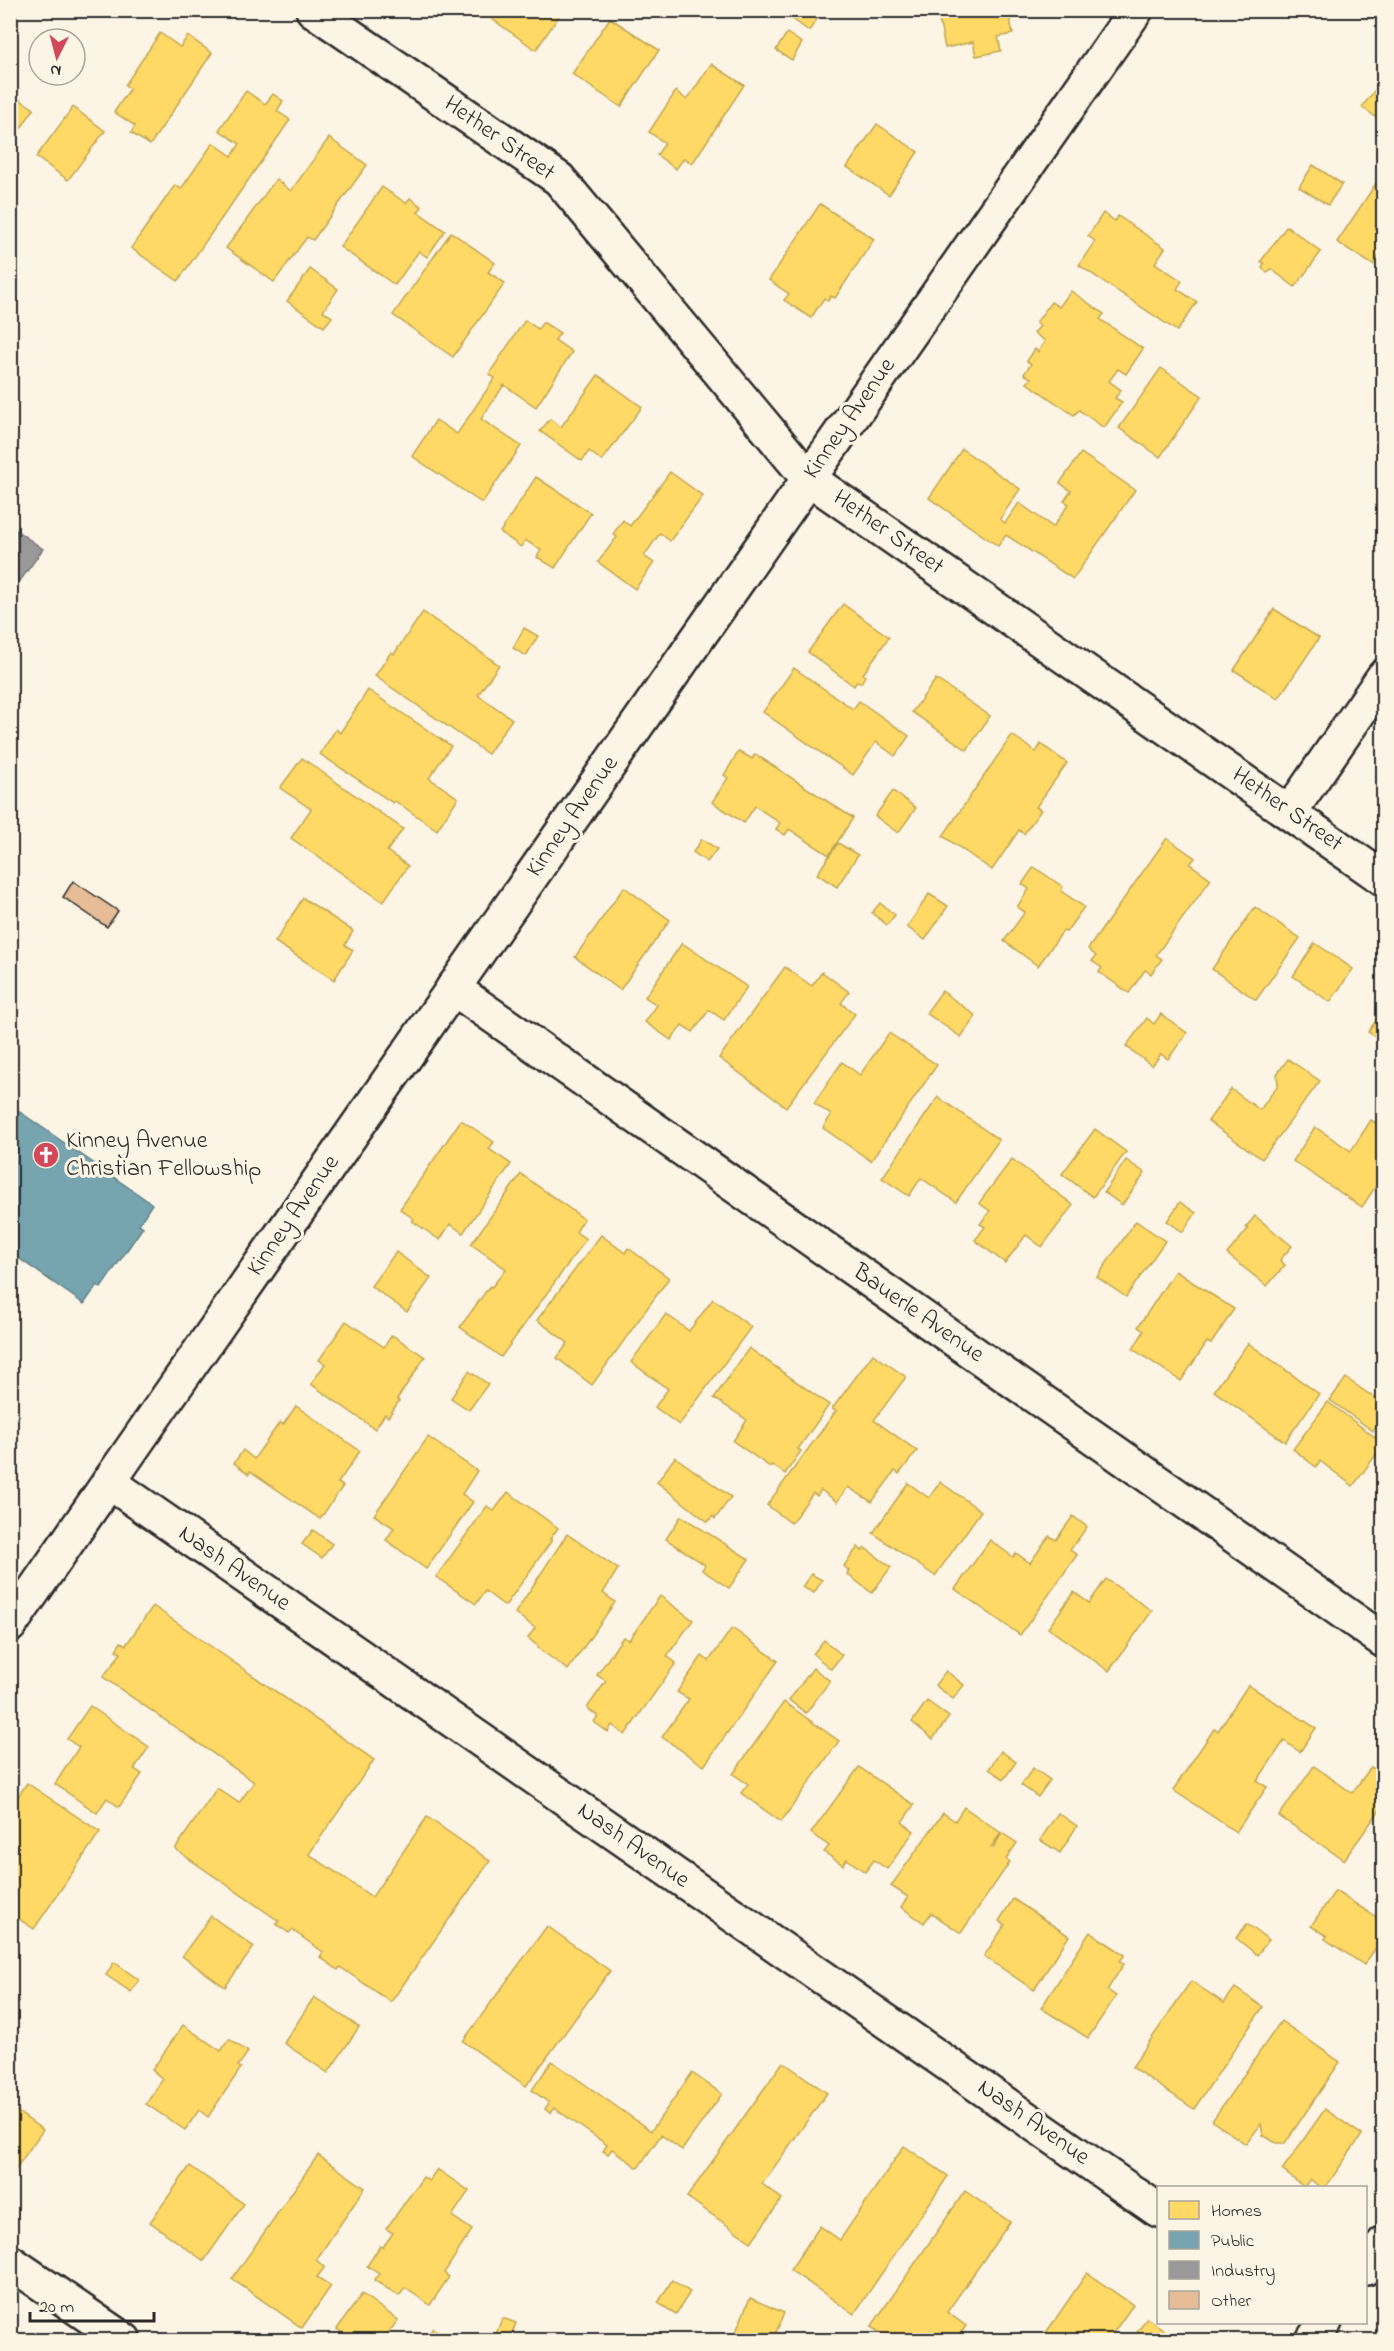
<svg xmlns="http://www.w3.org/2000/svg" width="1394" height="2351" font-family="'Indie Flower',sans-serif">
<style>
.homes{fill:#ffd966;stroke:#bfa554;stroke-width:1.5}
.public{fill:#76a5af;stroke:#608087;stroke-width:1.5}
.industry{fill:#999;stroke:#787878;stroke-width:1.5}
.building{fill:#e6bd96;stroke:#2b2b2b;stroke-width:1.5}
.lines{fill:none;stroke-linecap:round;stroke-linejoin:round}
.minor-casing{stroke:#2b2b2b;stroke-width:38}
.tertiary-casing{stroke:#2b2b2b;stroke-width:38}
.minor{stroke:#fcf5e5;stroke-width:33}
.tertiary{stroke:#fcf5e5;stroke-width:33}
.labels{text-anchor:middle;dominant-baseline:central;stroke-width:6;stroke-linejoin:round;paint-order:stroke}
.street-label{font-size:24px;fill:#2b2b2b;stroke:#fcf5e5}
.poi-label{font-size:24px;fill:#2b2b2b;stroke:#fcf5e5;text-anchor:start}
</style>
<rect width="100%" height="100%" fill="#fcf5e5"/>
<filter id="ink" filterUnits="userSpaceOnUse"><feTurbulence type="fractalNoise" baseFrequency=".0167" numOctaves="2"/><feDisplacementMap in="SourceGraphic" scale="12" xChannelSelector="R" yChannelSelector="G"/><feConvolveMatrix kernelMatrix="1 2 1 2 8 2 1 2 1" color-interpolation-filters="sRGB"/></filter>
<g filter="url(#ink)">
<!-- homes -->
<g class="homes">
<polygon points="479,10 563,10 536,50"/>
<polygon points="780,10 823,10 809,31"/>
<polygon points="937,10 1008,10 1013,34 998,37 1001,51 976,56 973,42 945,48"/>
<polygon points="610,18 659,50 621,107 572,74"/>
<polygon points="160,33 180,47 188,36 212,53 150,145 131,133 135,126 114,112 130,89 125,85"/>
<polygon points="787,33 802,43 792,60 776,50"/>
<polygon points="711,64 744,85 692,164 684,158 676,169 657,155 665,143 649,132 676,91 687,100"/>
<polygon points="1384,78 1384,123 1362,107"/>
<polygon points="246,91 265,104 273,94 283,101 277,111 290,120 178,281 131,248 175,185 181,189 213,143 232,156 240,144 219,130"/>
<polygon points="10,93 34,109 10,144"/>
<polygon points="73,107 105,131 68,180 36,157"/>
<polygon points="877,124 918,152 889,195 847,167"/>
<polygon points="329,138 367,165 313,240 307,237 274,282 226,248 276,179 291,191"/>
<polygon points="1313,165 1342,184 1328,205 1299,187"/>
<polygon points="1383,173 1384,249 1373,265 1337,242"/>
<polygon points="382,187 406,203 410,198 422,207 418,212 445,231 427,257 419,251 395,285 340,247"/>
<polygon points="820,204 874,239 835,298 831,296 828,301 824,298 811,318 784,300 789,294 769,280"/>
<polygon points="1103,213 1115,221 1118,216 1165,248 1155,263 1182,281 1177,289 1197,302 1177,331 1079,265 1095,241 1088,236"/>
<polygon points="1287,226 1321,252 1295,287 1271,269 1267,273 1262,268 1264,264 1261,261"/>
<polygon points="451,232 495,263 488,272 505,283 453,357 393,315"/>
<polygon points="310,269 338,289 323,311 332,317 324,327 287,301"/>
<polygon points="1071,291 1104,314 1100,319 1143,349 1126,374 1118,369 1109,381 1121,390 1115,398 1122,402 1104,428 1079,410 1074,415 1027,383 1031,378 1024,374 1031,364 1027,361 1035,349 1038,352 1045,341 1034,333 1040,326 1036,323 1051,302 1059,307"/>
<polygon points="525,320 538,329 543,322 560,333 555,340 572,352 536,407 504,385 481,419 521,446 482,503 412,456 436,420 457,434 495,378 489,374"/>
<polygon points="1161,368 1202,396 1160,457 1119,428"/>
<polygon points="598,375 642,407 602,461 589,451 582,461 540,431 550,419 561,427"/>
<polygon points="962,449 1020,489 1000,519 1005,523 1019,503 1053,527 1069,504 1064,501 1071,491 1060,483 1081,453 1135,490 1073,579 1006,535 998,546 929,498"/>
<polygon points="670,472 703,496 670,541 660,533 644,556 654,563 635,589 598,562 617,537 613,534 623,520 630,526"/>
<polygon points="536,477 591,513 555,568 537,557 541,550 525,540 521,547 500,532"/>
<polygon points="843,604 889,637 863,674 865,676 861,683 857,681 854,686 808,652"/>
<polygon points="1274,609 1319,638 1278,699 1234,670"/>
<polygon points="423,612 499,665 478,695 512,719 488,754 375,676 391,652 394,654"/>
<polygon points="524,628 538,636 526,656 513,648"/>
<polygon points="794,668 853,709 859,701 909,736 895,756 876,742 853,775 763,712"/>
<polygon points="936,679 990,716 967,750 912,712"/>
<polygon points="368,690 451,746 429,778 458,798 437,830 395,801 393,803 320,754 336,729 340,733"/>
<polygon points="1012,735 1036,752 1041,744 1067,763 1036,807 1041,810 1024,834 1019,830 992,870 943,836"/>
<polygon points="739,751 752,759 755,754 853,818 829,855 789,829 785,835 776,829 780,823 755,806 744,823 712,802 728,778 724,775"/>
<polygon points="302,758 403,829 387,851 408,866 383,902 291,838 311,809 280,788"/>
<polygon points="893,791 916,808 898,833 875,816"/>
<polygon points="1167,838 1195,858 1190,864 1211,879 1156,955 1162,959 1151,974 1145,970 1129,993 1099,972 1102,968 1092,961 1096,956 1088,949"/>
<polygon points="702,839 717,849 707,862 693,852"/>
<polygon points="838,843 858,855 837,887 817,874"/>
<polygon points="1034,867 1063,887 1061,891 1084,907 1066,932 1063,931 1038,966 1004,941 1025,912 1017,907 1029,889 1022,884"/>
<polygon points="624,887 670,920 620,990 575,957"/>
<polygon points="929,894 948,906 925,940 907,927"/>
<polygon points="303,898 353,931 345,945 353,950 334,980 275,942"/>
<polygon points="880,903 895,915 887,925 872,913"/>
<polygon points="1255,907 1300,938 1256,1000 1212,969"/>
<polygon points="682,943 747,987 724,1020 709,1010 693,1032 682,1025 671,1040 645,1022 657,1005 645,997"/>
<polygon points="1315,943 1353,969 1330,1002 1293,976"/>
<polygon points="785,967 812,986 822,972 849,992 841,1003 855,1014 786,1107 719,1058"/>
<polygon points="942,991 976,1016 961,1037 926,1013"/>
<polygon points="1381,1013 1384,1014 1384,1042 1368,1032"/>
<polygon points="1161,1014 1187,1033 1168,1059 1161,1054 1152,1066 1126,1046 1147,1018 1154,1024"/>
<polygon points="889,1033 937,1065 871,1161 823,1128 831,1115 814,1103 842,1062 860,1075"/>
<polygon points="1288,1059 1320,1081 1262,1159 1208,1121 1231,1089 1260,1110 1278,1085 1277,1074"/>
<polygon points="938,1097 999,1140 956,1202 921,1178 909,1196 882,1178"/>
<polygon points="461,1120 494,1142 489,1149 511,1164 463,1233 450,1224 440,1240 412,1221 414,1219 400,1209"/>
<polygon points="1371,1120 1384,1128 1384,1174 1362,1207 1293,1161 1315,1127 1351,1151"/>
<polygon points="1095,1129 1126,1152 1093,1197 1062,1174"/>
<polygon points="1012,1159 1073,1205 1042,1247 1026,1235 1005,1263 975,1240 985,1227 980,1224 990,1211 979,1203"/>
<polygon points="1126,1160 1145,1173 1122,1205 1104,1192"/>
<polygon points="521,1174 584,1219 576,1232 586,1239 501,1357 460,1327 490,1286 492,1287 506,1269 471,1244"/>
<polygon points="1180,1202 1196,1213 1183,1232 1167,1221"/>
<polygon points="1255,1216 1292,1246 1280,1260 1285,1265 1267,1286 1227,1254 1248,1229 1246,1227"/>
<polygon points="1136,1221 1165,1241 1126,1297 1097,1277"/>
<polygon points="601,1235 625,1253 628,1248 669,1278 592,1385 557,1358 568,1343 537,1320"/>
<polygon points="396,1252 431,1278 407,1312 371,1286"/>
<polygon points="1175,1271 1234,1309 1211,1344 1207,1342 1181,1381 1133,1349 1144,1331 1138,1327"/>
<polygon points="713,1299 751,1327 679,1425 655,1407 668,1389 631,1362 666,1314 689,1331"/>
<polygon points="346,1321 384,1347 392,1335 425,1357 397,1399 399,1401 388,1417 385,1414 375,1429 311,1384 325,1364 319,1360"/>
<polygon points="1248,1343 1319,1394 1285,1442 1214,1391"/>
<polygon points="749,1348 829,1405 798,1449 801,1451 785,1474 772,1465 770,1467 733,1441 747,1420 714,1398"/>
<polygon points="873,1354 906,1377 874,1420 917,1451 899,1474 895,1471 872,1502 848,1487 837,1502 821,1490 817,1496 813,1493 791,1523 767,1505 836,1411 832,1409"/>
<polygon points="469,1371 488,1384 469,1410 451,1398"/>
<polygon points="1346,1378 1384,1405 1384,1417 1373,1431 1330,1400"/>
<polygon points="1328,1402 1384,1444 1353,1486 1320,1461 1316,1467 1293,1449"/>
<polygon points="296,1406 360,1451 338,1483 343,1486 320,1519 250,1471 249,1474 234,1463 243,1450 254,1459 280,1422 283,1425"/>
<polygon points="428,1437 477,1471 462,1494 473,1502 426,1569 386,1540 394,1528 374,1515"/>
<polygon points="675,1457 731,1497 715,1519 713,1516 708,1522 657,1482"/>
<polygon points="940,1482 981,1511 935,1576 873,1533 908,1483 929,1498"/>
<polygon points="508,1492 558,1528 550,1539 552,1540 505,1606 485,1591 476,1604 436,1577 487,1506 494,1511"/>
<polygon points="681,1516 749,1559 729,1588 702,1570 705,1565 666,1539"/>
<polygon points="1073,1516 1087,1527 1070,1550 1077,1555 1020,1635 955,1589 990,1540 1013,1557 1016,1553 1030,1563 1049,1536 1056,1540"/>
<polygon points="313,1530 332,1544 322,1558 302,1544"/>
<polygon points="567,1534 618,1569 603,1593 615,1602 568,1670 538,1648 539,1647 528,1638 535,1628 515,1613"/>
<polygon points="858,1547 862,1551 865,1548 891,1567 872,1593 847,1574 849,1571 844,1566"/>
<polygon points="811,1574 822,1580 814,1593 802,1587"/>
<polygon points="1106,1579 1152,1611 1109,1671 1048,1628 1074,1592 1089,1603"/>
<polygon points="660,1596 693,1620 667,1656 676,1663 625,1735 612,1725 608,1732 594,1722 598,1716 587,1708 606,1681 597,1675 623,1637 629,1640"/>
<polygon points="153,1606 374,1760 309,1854 372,1897 427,1817 490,1861 391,2002 340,1967 338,1970 320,1957 323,1952 292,1930 289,1933 276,1924 279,1921 175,1849 217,1788 239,1803 254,1782 103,1677 121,1653 116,1650 121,1642 126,1645"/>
<polygon points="732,1628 778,1661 704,1766 662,1737 689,1699 677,1692 702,1656 709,1661"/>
<polygon points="824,1640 842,1655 831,1669 813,1654"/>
<polygon points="813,1668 830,1681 806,1713 789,1700"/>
<polygon points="946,1671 964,1685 953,1699 935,1685"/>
<polygon points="1248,1685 1316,1728 1300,1752 1284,1741 1257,1781 1267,1787 1236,1832 1173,1790 1214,1729 1218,1731"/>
<polygon points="927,1701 949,1717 933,1739 912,1722"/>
<polygon points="784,1702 839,1741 781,1822 741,1793 748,1784 733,1774"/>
<polygon points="90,1706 149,1747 134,1769 142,1774 119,1807 107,1798 97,1813 55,1784 79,1747 67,1739"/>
<polygon points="1001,1751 1016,1762 1004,1779 989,1769"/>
<polygon points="1314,1766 1352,1793 1371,1767 1384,1775 1384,1804 1344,1860 1279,1816"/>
<polygon points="859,1767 914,1805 902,1822 914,1831 887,1869 874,1860 865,1872 847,1859 843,1865 824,1852 829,1846 811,1833"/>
<polygon points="1033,1768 1050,1780 1038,1797 1021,1785"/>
<polygon points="27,1783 100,1832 34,1929 10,1913 10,1808"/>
<polygon points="964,1807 1001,1833 991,1847 993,1848 1002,1833 1017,1843 1006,1859 1010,1862 961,1933 931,1913 924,1923 901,1907 908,1897 891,1886 943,1813 955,1821"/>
<polygon points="1058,1813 1077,1826 1060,1853 1040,1840"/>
<polygon points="1335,1891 1384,1922 1384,1936 1364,1965 1325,1939 1327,1936 1311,1926"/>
<polygon points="1013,1899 1069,1936 1034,1990 984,1956 1005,1925 999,1921"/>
<polygon points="211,1916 254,1947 225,1987 182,1956"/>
<polygon points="1247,1924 1269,1940 1257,1955 1236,1938"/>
<polygon points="547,1926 610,1971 526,2086 463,2041"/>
<polygon points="1090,1932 1125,1955 1120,1961 1124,1964 1107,1990 1116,1996 1088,2038 1041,2008"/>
<polygon points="114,1962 139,1980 131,1992 106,1975"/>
<polygon points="1191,1981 1224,2003 1235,1988 1263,2007 1194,2109 1132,2067"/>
<polygon points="314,1997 359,2027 328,2073 284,2043"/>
<polygon points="1281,2021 1340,2062 1285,2143 1276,2143 1263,2135 1261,2124 1246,2144 1212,2121"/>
<polygon points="183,2025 221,2051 229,2039 248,2052 238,2066 241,2068 208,2117 199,2110 185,2130 146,2104 163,2079 152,2070"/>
<polygon points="552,2061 651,2131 692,2073 722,2094 682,2150 661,2135 638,2168 612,2149 608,2154 603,2151 607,2145 554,2108 550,2113 545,2109 549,2103 532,2090"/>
<polygon points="783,2062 827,2093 762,2184 782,2199 751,2242 687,2197"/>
<polygon points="1325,2109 1362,2135 1325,2188 1321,2188 1310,2179 1304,2187 1282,2170"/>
<polygon points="15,2110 43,2130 10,2177 10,2112 13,2113"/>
<polygon points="904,2146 948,2176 854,2314 790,2270 820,2226 840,2240"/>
<polygon points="318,2155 365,2188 316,2260 325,2267 317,2277 331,2286 302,2328 232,2279"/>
<polygon points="190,2166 244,2204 204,2261 150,2222"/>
<polygon points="437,2169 469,2191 452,2216 472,2230 444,2273 449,2277 430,2305 405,2288 399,2296 374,2280 379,2274 367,2266 380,2246 383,2247 393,2233 386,2229 423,2177 429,2181"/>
<polygon points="965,2191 1010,2222 947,2312 966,2326 956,2340 891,2340 871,2327"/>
<polygon points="1087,2273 1133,2305 1108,2340 1041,2340"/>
<polygon points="672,2280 690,2292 676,2314 658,2303"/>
<polygon points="362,2294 398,2320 383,2340 353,2340 337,2329"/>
<polygon points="750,2298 784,2313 773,2340 751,2340 735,2334"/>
<polygon points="502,2318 516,2323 510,2340 494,2340"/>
<polygon points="1147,2318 1179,2340 1132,2340"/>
<polygon points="433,2328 450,2340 424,2340"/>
</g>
<!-- public -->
<polygon class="public" points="10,1105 152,1204 139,1224 143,1227 101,1288 97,1285 84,1304 10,1252"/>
<!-- industry -->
<polygon class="industry" points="10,526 43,549 10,595"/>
<!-- building -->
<polygon class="building" points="73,881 118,911 107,927 63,897"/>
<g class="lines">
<!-- minor casing -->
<g class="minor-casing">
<g id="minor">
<polyline points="1290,812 1384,676"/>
<polyline points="453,988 1384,1641"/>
<polyline points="109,1482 1158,2210"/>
<polyline points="1366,2268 1384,2243"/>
<polyline points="1313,2340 1325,2322"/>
</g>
</g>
<!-- tertiary casing -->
<g class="tertiary-casing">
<g id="tertiary">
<polyline points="313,10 559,179 808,478 1384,879"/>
<polyline points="10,1625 147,1427 1136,10"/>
<polyline points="10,2262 124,2340"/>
</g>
</g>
<!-- minor -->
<use href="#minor" class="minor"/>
<!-- tertiary -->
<use href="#tertiary" class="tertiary"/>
</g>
</g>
<!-- icons -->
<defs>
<g id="church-disc" transform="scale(1.35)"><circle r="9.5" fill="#d1495b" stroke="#fcf5e5"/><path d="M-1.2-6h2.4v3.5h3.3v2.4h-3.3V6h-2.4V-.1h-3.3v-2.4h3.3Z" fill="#fff"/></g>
</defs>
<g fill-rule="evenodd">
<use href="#church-disc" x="46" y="1155"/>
</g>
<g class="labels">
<!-- street labels -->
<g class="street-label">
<text transform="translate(499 139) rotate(35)">Hether Street</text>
<text transform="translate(850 419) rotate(-55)">Kinney Avenue</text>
<text transform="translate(888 533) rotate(35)">Hether Street</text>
<text transform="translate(1287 810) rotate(35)">Hether Street</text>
<text transform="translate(573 817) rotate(-55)">Kinney Avenue</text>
<text transform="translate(294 1216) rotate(-55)">Kinney Avenue</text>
<text transform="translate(918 1314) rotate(35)">Bauerle Avenue</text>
<text transform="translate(234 1569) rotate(35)">Nash Avenue</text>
<text transform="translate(633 1846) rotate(35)">Nash Avenue</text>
<text transform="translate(1033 2123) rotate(35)">Nash Avenue</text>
</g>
<!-- poi labels -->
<g class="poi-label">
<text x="66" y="1141">Kinney Avenue<tspan x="66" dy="28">Christian Fellowship</tspan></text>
</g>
</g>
<!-- margin -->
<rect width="1394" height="2351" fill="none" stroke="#fcf5e5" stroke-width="36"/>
<rect x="18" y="18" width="1358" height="2315" fill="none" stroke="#2b2b2b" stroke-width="2" filter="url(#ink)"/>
<!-- legend -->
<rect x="1157" y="2186" width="210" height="138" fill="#fcf5e5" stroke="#a8a49b" stroke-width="1.5"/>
<rect x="1169" y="2201" width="30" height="18" fill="#ffd966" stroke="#a8a49b" stroke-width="1.5"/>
<text x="1211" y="2216" font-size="18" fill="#2b2b2b">Homes</text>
<rect x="1169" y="2231" width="30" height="18" fill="#76a5af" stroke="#a8a49b" stroke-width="1.5"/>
<text x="1211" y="2246" font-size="18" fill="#2b2b2b">Public</text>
<rect x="1169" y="2261" width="30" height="18" fill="#999999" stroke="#a8a49b" stroke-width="1.5"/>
<text x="1211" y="2276" font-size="18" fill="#2b2b2b">Industry</text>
<rect x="1169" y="2291" width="30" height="18" fill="#e6bd96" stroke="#a8a49b" stroke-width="1.5"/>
<text x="1211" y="2306" font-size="18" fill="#2b2b2b">Other</text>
<!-- north arrow -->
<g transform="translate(57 57) rotate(186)"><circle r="28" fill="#fcf5e5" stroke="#a8a49b" stroke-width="1.5"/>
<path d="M0-4.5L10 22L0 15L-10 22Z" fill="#d1495b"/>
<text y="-9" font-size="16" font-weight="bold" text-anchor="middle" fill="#2b2b2b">N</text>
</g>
<!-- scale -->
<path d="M30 2312v9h124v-9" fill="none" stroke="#2b2b2b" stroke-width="3"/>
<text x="39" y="2312" font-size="18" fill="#2b2b2b" stroke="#fcf5e5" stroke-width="4.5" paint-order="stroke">20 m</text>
</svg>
